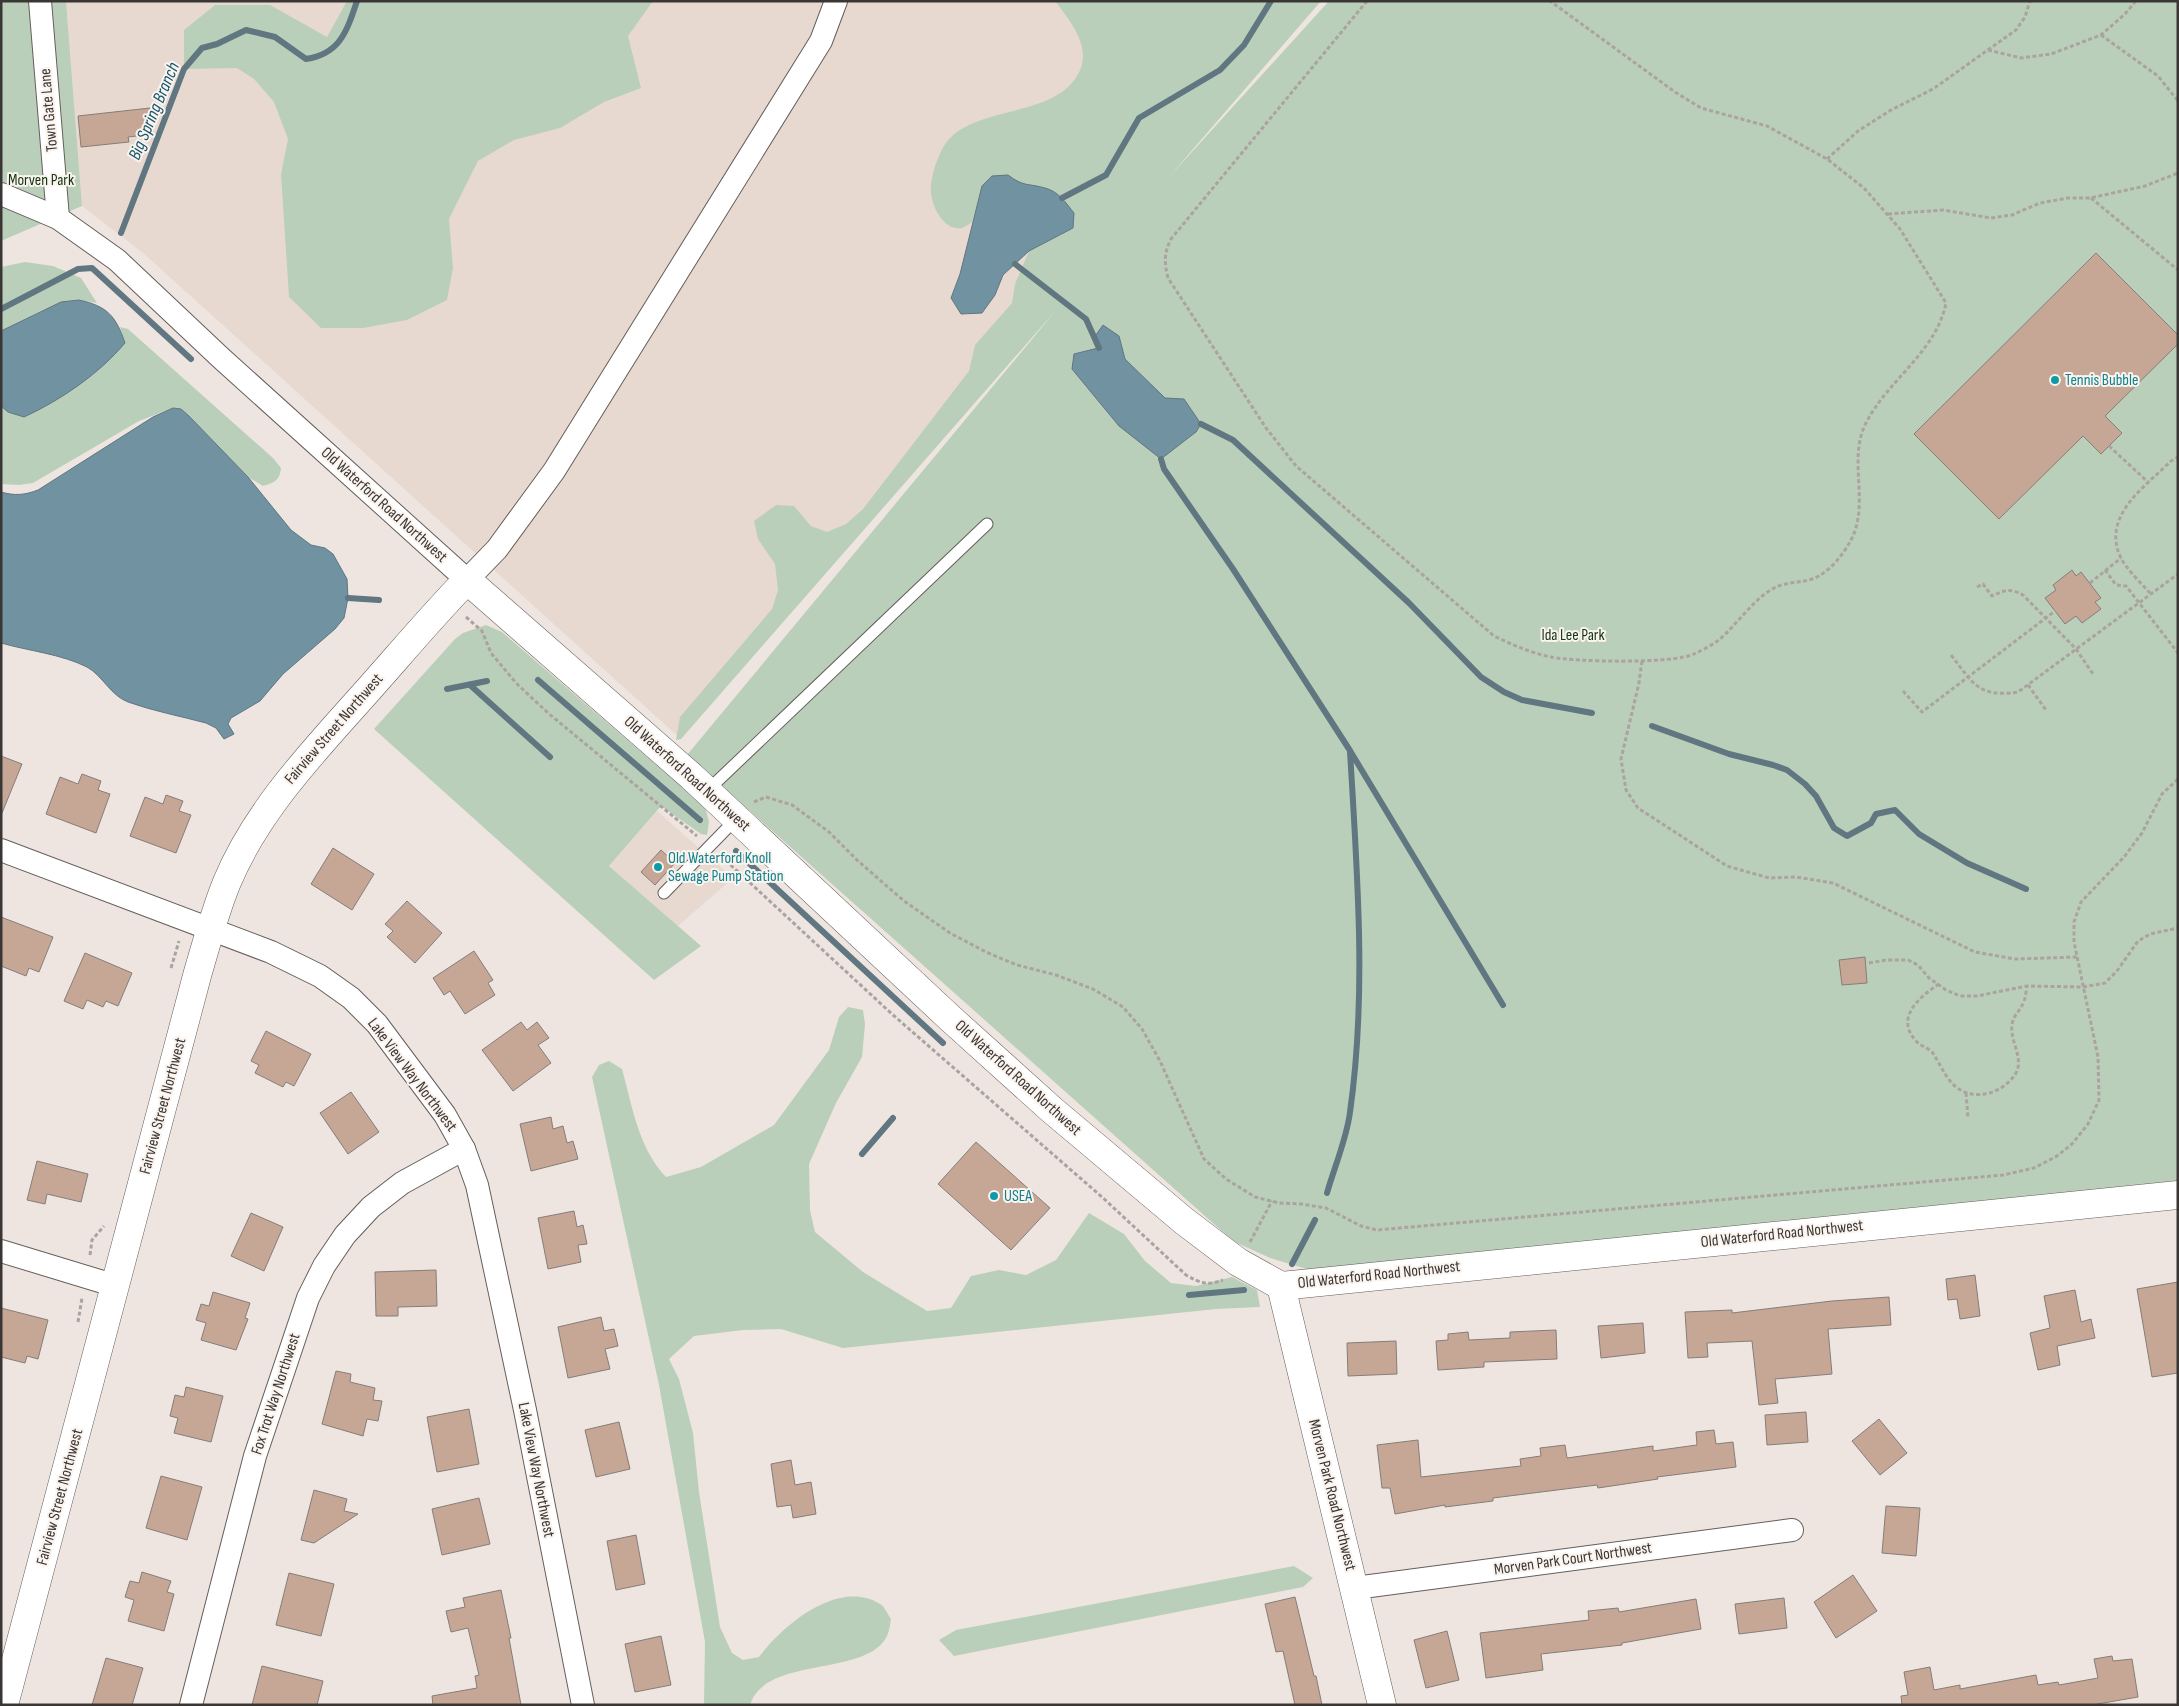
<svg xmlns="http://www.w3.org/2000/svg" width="2179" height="1706" font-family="'Sofia Sans Condensed',sans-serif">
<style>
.built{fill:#e8d9d0}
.green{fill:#bacfba}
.water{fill:#7092a1;stroke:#607680}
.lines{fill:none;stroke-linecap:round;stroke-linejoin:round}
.stream{stroke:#607680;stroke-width:6}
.building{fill:#c6a796;stroke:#857d79}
.service-casing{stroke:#655e5a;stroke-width:13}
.minor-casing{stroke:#655e5a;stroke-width:24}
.tertiary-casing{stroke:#655e5a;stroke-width:29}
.path{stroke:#aaa3a0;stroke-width:3;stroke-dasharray:4 2.5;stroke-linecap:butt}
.service{stroke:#fff;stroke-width:11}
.minor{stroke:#fff;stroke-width:22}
.tertiary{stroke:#fff;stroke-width:28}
.culture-dot{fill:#0f9aa8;stroke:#fbf3ee;stroke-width:2}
.labels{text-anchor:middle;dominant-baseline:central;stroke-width:4;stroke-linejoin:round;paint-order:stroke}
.street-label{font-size:16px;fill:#393634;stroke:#fbf3ee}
.park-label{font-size:16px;fill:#0f3512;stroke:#fbf3ee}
.culture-label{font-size:16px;fill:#0d838f;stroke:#fbf3ee;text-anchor:start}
.water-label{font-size:18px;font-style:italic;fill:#15576e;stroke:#fbf3ee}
</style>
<rect width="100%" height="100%" fill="#eee5e1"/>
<!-- built -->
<g class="built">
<polygon points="66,1 1321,1 681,739 143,253 82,206"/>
<polygon points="657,811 733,878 678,926 609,866"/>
</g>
<!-- green -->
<g class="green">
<polygon points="1,1 66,1 82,206 1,241"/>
<polygon points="347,1 653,1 628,36 641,88 604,102 560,128 514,140 478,161 449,219 453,268 447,300 407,320 363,328 321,328 289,297 281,174 288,139 274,102 254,79 237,68 184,69 184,30 215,5 270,5 327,37"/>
<path d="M1055,1h266l-152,176 160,-176h849v1182l-868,87 -40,-12 -37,-17 -546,-486 370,-446 -376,430 -5,1 4,-23 92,-108 6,-19 -3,-26 -17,-25 -4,-18 22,-16 18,1 17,20 16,6 19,-8 17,-15 106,-138 6,-26 37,-42 3,-19 14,-33 44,-23 -27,-40 -26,-4 -12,-9 -34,41 -2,6c-3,2 -7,5 -10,6 -16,3 -27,-16 -30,-29 -3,-11 0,-22 3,-33 4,-10 7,-19 14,-27 31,-33 103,-22 128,-63 17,-27 -6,-54 -22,-75z"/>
<polygon points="25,262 53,266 81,278 97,303 79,300 46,309 1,331 1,267"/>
<path d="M120,327l8,2 145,129 8,10c-1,12 -7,15 -18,18l-15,-9 -59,-61 -16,-8 -34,13 -106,62 -14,2 -18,-1v-78l7,6 117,-69z"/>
<polygon points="486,625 502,632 705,807 709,822 707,835 701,834 661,806 609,866 701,946 654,980 374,729 455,639 463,633"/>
<path d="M848,1007l15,3 2,14 -3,33 -26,46 -27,61 1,46 5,22 48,40 64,39 24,-3 20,-32 28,-6 27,5 30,-15 33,-47 35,21 21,27 26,22 25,3 36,-9 25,13 3,17 -44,2 -373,39 -62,-19 -38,1 -49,6 -25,23 10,20 14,54 6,59 21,135 12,26 11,7 16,-3c23,-31 79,-79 121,-53 5,3 8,11 11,15 -1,6 -2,14 -5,19 -23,39 -121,18 -136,67h-46l1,-63 -46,-257 -67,-308 7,-12 10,-4 13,8c10,37 17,80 44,108l35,-10 73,-42 55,-75 10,-33z"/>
<polygon points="1294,1566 1313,1578 1303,1587 954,1656 939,1640 956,1630"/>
</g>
<!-- water -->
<g class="water">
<path d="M1008,175c16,12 19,8 37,13 13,3 21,15 29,25l-1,15 -44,23 -26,24 -8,20 -13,18 -21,1 -10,-16 9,-24 22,-88 10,-10z"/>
<path d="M79,300c28,6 37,16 46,43 -26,31 -64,57 -101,74l-16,-5 -7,-6v-75l60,-29z"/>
<polygon points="1103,325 1119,336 1125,359 1165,398 1184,399 1201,424 1196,432 1161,459 1119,426 1072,369 1074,354 1098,348 1093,339"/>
<path d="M173,408l8,1 8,7 59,61 43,53 20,15 14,3 8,6 14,25 1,19 -4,20 -9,11 -52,45 -23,27 -29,17 -3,6 6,10 -10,5 -8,-11 -10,-5c-26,-7 -53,-12 -78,-21 -18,-7 -25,-26 -41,-35 -26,-13 -58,-16 -86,-24v-151c14,4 24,3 37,-2l115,-73z"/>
</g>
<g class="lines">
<!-- stream -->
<g class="stream">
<polyline points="1062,198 1106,175 1139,118 1220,70 1244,45 1271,1"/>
<path d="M121,233l63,-164 18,-21 15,-4 29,-14 29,7 31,22c34,-5 41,-28 51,-58"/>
<polyline points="1015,264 1086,319 1099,348"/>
<polyline points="1,309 78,269 92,268 191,359"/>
<polyline points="1201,424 1233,440 1409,603 1481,677 1504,692 1522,700 1592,713"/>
<polyline points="1161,459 1164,469 1233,569 1349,749 1503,1005"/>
<polyline points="348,598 379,600"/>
<polyline points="538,680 700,820"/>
<polyline points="470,685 550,757"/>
<polyline points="447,689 487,681"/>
<polyline points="1652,726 1729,754 1773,765 1787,770 1805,784 1816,796 1834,828 1847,836 1871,823 1876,814 1895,810 1919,834 1967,863 2026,889"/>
<polyline points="736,851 943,1043"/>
<polyline points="862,1154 893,1118"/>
<path d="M1327,1193c7,-25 20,-55 23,-81 17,-119 7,-241 0,-361"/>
<polyline points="1292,1264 1315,1220"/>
<polyline points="1189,1295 1244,1290"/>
</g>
</g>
<!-- building -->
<g class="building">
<polygon points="150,108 153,134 128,137 129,142 81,147 78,116"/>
<polygon points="2096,253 2178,335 2178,344 2105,416 2122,433 2101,454 2083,436 1999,519 1914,434"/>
<polygon points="2072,570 2076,576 2081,572 2101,598 2095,602 2101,609 2082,623 2076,616 2065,624 2045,598 2056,590 2053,585"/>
<polygon points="1,756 22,764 2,813 1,813"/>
<polygon points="82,774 101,781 98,790 110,794 96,833 46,814 60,777 78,784"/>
<polygon points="166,795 183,801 179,811 191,815 176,853 130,836 145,797 163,804"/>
<polygon points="333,848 374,874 352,910 311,884"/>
<polygon points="661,850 675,863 655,885 641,872"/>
<polygon points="407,901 442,933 415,963 387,937 393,931 385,924"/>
<polygon points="1,917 53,937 39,972 29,968 26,976 1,966"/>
<polygon points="474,951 493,980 488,983 495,995 465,1014 450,991 444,995 433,978"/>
<polygon points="85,953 132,973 118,1006 106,1001 103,1007 87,1000 83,1009 64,1001"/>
<polygon points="1865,957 1867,983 1842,985 1839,960"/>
<polygon points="521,1022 527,1030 537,1022 549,1038 538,1045 551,1063 513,1091 482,1050"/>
<polygon points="266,1031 311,1054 294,1086 286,1082 283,1087 255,1073 259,1065 251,1061"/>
<polygon points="351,1092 379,1132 348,1154 320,1113"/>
<polygon points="551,1117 553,1129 563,1126 567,1143 573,1141 578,1159 531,1171 520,1124"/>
<polygon points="976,1142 1050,1208 1011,1250 938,1184"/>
<polygon points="37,1161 88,1174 81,1202 47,1194 45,1204 27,1200"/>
<polygon points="574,1211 577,1227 583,1225 587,1244 578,1245 581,1262 548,1269 538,1218"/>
<polygon points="251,1213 283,1227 264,1271 231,1256"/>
<polygon points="436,1270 437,1306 398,1307 398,1316 376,1316 375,1272"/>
<polygon points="1975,1275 1980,1316 1960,1319 1957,1299 1948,1300 1946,1279"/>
<polygon points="2178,1282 2178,1373 2152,1377 2137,1289"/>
<polygon points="2075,1290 2081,1322 2091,1319 2095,1338 2057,1346 2060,1365 2038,1370 2030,1333 2050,1328 2044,1296"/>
<polygon points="213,1292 250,1303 245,1318 248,1319 236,1350 201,1340 206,1323 196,1320 201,1304 209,1306"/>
<polygon points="1889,1297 1891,1325 1828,1329 1832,1374 1775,1379 1778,1403 1759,1405 1752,1341 1707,1343 1708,1357 1688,1358 1685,1312 1732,1310 1732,1313 1832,1301"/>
<polygon points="1,1308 48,1320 38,1359 27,1356 25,1363 1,1357"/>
<polygon points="601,1317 604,1331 614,1329 618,1346 605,1349 610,1369 568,1378 558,1327"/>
<polygon points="1643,1323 1645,1353 1601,1358 1598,1326"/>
<polygon points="1556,1330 1557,1359 1484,1362 1484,1367 1438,1370 1436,1341 1448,1340 1448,1334 1468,1332 1469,1340 1510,1338 1510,1332"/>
<polygon points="1396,1341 1397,1374 1348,1376 1347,1343"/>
<polygon points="336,1371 351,1374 350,1382 375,1388 373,1400 382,1401 378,1421 367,1419 363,1436 322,1424"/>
<polygon points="186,1387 223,1396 211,1442 174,1433 178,1418 170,1416 175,1395 184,1397"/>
<polygon points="469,1409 479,1464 437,1472 427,1417"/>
<polygon points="1806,1412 1808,1442 1767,1445 1765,1415"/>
<polygon points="1879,1419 1907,1453 1880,1475 1852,1441"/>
<polygon points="619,1422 630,1469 596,1477 585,1430"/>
<polygon points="1714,1430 1716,1444 1733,1442 1736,1467 1657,1477 1658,1479 1598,1488 1597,1485 1493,1498 1493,1501 1445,1507 1445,1505 1395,1514 1390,1488 1382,1488 1377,1445 1418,1440 1421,1477 1521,1466 1520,1459 1541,1456 1540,1448 1565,1445 1567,1458 1653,1446 1653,1451 1697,1445 1696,1432"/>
<polygon points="791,1460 795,1485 811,1482 816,1514 793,1518 791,1505 777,1507 771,1464"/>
<polygon points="161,1476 202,1487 187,1540 146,1528"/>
<polygon points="314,1490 347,1499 344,1511 358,1514 314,1543 301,1540"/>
<polygon points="479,1498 490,1544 442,1555 432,1509"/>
<polygon points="1886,1506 1920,1508 1916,1556 1882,1553"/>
<polygon points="636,1535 645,1584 616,1590 607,1541"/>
<polygon points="142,1572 171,1581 167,1592 174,1594 164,1631 128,1621 134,1600 125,1597 130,1581 139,1583"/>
<polygon points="289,1573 334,1584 321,1636 276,1625"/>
<polygon points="1853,1575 1877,1611 1836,1638 1814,1602"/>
<polygon points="501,1590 511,1638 509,1638 521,1705 433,1705 432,1696 477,1688 475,1676 479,1675 468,1628 451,1632 446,1611 465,1607 463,1598"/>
<polygon points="1295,1597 1314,1676 1316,1676 1322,1705 1295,1705 1283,1651 1276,1652 1265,1604"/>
<polygon points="1784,1598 1787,1628 1739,1634 1735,1604"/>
<polygon points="1696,1599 1701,1629 1622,1643 1622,1645 1541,1654 1543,1670 1486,1678 1480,1633 1589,1620 1588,1611 1618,1608 1619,1612"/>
<polygon points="1447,1631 1459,1680 1426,1688 1414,1640"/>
<polygon points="661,1636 671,1685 635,1692 625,1644"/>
<polygon points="2112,1656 2113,1661 2132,1659 2138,1697 2092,1705 1902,1705 1901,1696 1908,1695 1904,1672 1930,1667 1934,1690 1960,1685 1960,1689 2036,1675 2038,1685 2058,1682 2059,1685 2098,1678 2094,1659"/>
<polygon points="106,1658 143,1668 132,1705 92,1705"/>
<polygon points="262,1666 323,1681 317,1705 252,1705"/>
</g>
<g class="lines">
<!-- service casing -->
<g class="service-casing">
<g id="service">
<polyline points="707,791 987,524"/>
<polyline points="664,893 737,818"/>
</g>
</g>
<!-- minor casing -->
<g class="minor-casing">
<g id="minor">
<polyline points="40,1 58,218"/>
<polyline points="1,194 58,218 117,260 221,358 467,580 497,549 554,471 821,41 836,1"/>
<polyline points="1,850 271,952 320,976 351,998 377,1024 445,1115 464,1149 477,1185 525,1410 583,1705"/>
<polyline points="1,1251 116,1286"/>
<polyline points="1355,1588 1792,1530"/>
<polyline points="191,1705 255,1456 308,1298 324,1266 345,1235 371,1207 402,1183 464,1149"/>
</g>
</g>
<!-- tertiary casing -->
<g class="tertiary-casing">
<g id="tertiary">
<polyline points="1281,1286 1382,1705"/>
<path d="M4,1705l194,-733c9,-30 17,-61 29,-90 29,-70 84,-128 134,-184 35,-39 69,-80 106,-118l224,196 260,243 101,91 132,111 54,41 43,24 897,-91"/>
</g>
</g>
<!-- path -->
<g class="path">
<path d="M1367,1l-196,238c-7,14 -7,23 -3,39l98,150 30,38 198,170c19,9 37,17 57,21 24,5 123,7 143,-3 8,-4 19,-9 26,-15 17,-15 30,-35 49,-48 15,-10 27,-7 43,-12 17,-6 31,-24 39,-39 19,-36 -3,-79 14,-115 21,-44 71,-72 81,-122l-46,-74 -36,-41 -37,-29 -60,-33 -66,-18 -26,-16 -125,-91"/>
<polyline points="2101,35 2158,76 2178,101"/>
<polyline points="1988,50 2021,58 2051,54 2101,35 2125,14 2136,1"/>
<polyline points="1827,159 1858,131 1891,110 1933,89 2016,30 2025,17 2030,1"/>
<polyline points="2091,198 2178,270"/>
<polyline points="1888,214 1943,210 1991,218 2012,215 2040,203 2068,198 2090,198 2145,186 2178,173"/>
<polyline points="2109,446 2149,483"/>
<polyline points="2105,570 2116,585 2126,586 2178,653"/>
<polyline points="2090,583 2121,558"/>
<path d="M1977,587l6,-3 9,12c13,-6 18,-8 31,-1l53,54 17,25"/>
<path d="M2150,593c-10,-11 -24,-24 -30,-37 -18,-41 26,-70 51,-95l7,-4"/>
<polyline points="466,617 482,631 491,653 516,683 548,713 697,836"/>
<path d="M1951,655c22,28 27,43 67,37l160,-118"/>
<polyline points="1642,661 1639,683 1621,759 1626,790 1638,808 1727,866 1769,878 1796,877 1833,883 1975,952 2015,959 2077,957"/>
<polyline points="2028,685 2046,710"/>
<polyline points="1903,691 1922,712 2055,611"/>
<polyline points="754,802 766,797 792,805 829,832 858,861 904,901 950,933 986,952 1017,965 1056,975 1093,989 1123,1007 1142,1029 1160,1061 1204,1159 1226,1179 1255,1197 1279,1203 1301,1204 1326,1208 1361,1226 1377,1230 2003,1175 2034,1168 2057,1156 2072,1144 2088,1124 2099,1100 2098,1057 2074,942 2074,922 2081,902 2124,857 2142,833 2162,794 2178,779"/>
<path d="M721,856l172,159 209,182 84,78c14,8 22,11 37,5"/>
<polyline points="1869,963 1886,960 1908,960 1918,965 1929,978 1946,990 1960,996 1977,996 2027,986 2083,987 2105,983 2117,971 2138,941 2150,934 2178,928"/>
<polyline points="171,968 179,941"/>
<path d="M1939,984c-18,12 -45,33 -23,57 4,5 11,6 16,11 8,11 13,26 24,35 19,15 48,6 60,-14 7,-13 -3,-28 -4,-41 -2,-16 8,-19 12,-31 2,-5 2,-11 3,-15"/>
<polyline points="1966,1093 1968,1118"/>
<polyline points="1250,1242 1272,1201"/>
<polyline points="90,1255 92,1240 104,1226"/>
<polyline points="78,1322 82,1298"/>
</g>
<!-- service -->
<use href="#service" class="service"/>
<!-- minor -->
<use href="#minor" class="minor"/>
<!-- tertiary -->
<use href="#tertiary" class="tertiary"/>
</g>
<!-- markers -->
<g class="culture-dot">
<circle cx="2055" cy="380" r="5"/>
<circle cx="658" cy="867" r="5"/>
<circle cx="994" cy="1196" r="5"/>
</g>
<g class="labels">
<!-- street labels -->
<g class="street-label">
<text transform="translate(49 110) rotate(-95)">Town Gate Lane</text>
<text transform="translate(384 505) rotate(42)">Old Waterford Road Northwest</text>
<text transform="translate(334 729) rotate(-49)">Fairview Street Northwest</text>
<text transform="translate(687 774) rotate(42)">Old Waterford Road Northwest</text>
<text transform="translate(412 1075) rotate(53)">Lake View Way Northwest</text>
<text transform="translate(1018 1078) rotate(42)">Old Waterford Road Northwest</text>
<text transform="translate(163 1106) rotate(-75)">Fairview Street Northwest</text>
<text transform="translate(1782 1234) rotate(-6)">Old Waterford Road Northwest</text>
<text transform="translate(1379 1275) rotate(-6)">Old Waterford Road Northwest</text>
<text transform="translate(276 1394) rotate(-72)">Fox Trot Way Northwest</text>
<text transform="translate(536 1470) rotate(79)">Lake View Way Northwest</text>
<text transform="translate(1332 1495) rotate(76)">Morven Park Road Northwest</text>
<text transform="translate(60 1497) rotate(-75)">Fairview Street Northwest</text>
<text transform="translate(1573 1559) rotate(-8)">Morven Park Court Northwest</text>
</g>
<!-- park labels -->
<g class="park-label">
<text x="41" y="180">Morven Park</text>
<text x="1573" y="635">Ida Lee Park</text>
</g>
<!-- culture labels -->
<g class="culture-label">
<text x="2065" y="380">Tennis Bubble</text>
<text x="668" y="858">Old Waterford Knoll<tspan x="668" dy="18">Sewage Pump Station</tspan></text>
<text x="1004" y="1196">USEA</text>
</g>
<!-- water labels -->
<g class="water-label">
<text transform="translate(154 111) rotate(-67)">Big Spring Branch</text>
</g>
</g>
<!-- border -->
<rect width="2179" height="1706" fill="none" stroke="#393634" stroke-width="5"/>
</svg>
